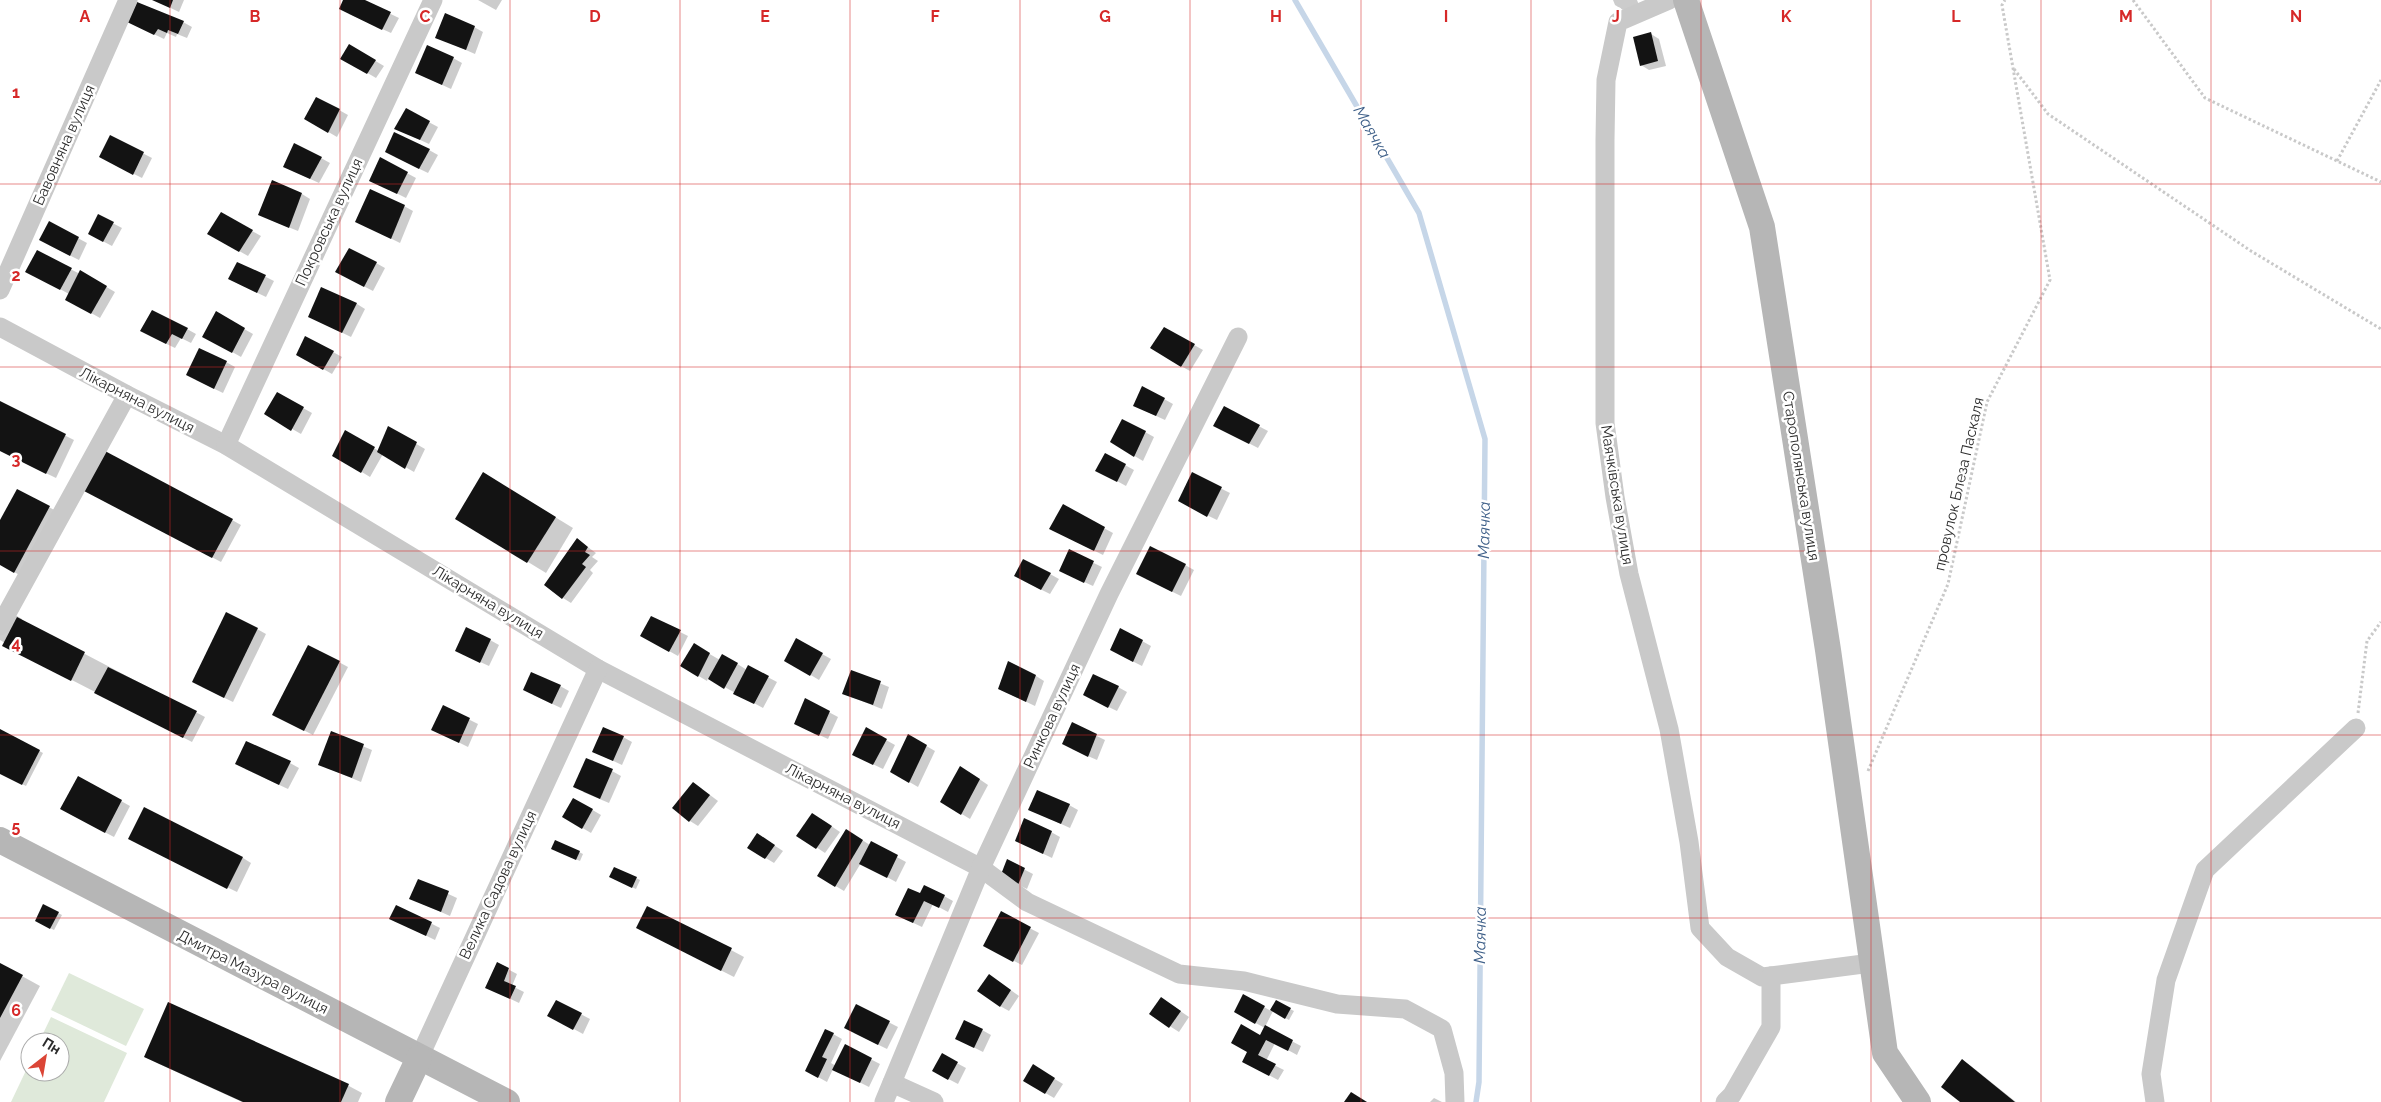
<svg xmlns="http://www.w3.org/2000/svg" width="2381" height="1102" font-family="Raleway,sans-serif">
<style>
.green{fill:#dfe9da}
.shadow{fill:#0003}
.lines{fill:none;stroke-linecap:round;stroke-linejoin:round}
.stream{stroke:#c6d6e8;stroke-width:5.5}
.building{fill:#131313}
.path{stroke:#c9c9c9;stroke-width:3;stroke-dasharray:2.5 2.5;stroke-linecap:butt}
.street{stroke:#c9c9c9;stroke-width:19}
.secondary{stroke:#b6b6b6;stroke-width:26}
.grid{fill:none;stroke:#d62828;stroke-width:1;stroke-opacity:0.55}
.labels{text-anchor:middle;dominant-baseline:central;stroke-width:5;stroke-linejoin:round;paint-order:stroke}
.street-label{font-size:15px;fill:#2c2c2c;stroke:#fff}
.water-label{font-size:16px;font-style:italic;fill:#3f6089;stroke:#fff}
.grid-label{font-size:16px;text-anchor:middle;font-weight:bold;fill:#d62828;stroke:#fff;stroke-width:5;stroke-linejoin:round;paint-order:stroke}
</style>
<rect width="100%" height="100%" fill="#fff"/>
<!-- green -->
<g class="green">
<polygon points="69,973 144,1009 126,1046 51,1010"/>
<polygon points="51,1017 127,1053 104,1102 11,1102 30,1062 30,1072 60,1072 60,1042 39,1042"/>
</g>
<!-- shadow -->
<g class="shadow">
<polygon points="154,0 184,0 179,12"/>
<polygon points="344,0 362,0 399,18 391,33 349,14"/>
<polygon points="478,0 502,0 496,10"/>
<polygon points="1613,0 1637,0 1639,5 1623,10 1615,5"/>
<polygon points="183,22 192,27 187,38 177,34 176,37 167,33 164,39 137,26"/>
<polygon points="474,27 483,32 475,54 436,37"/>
<polygon points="1651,34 1659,39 1666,66 1649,70 1641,65"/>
<polygon points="350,46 384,66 376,78 342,58"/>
<polygon points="453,58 462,63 451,89 425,77"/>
<polygon points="339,110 348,115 337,137 306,119"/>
<polygon points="406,110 438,127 429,144 405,133"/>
<polygon points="111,137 152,158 142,178 110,162"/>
<polygon points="429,150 438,155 428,173 395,157"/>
<polygon points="321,158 330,163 319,183 293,171"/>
<polygon points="381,159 416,178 406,198 380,185"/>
<polygon points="302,194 310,199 298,231 268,219"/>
<polygon points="404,206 413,211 400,243 366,226"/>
<polygon points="222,214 261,236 248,256 209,234"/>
<polygon points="99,216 122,228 112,246 89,234"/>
<polygon points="50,223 87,243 79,260 49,245"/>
<polygon points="37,252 80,274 81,272 115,292 100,318 66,299 69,294 27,271"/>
<polygon points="238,263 274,281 266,297 229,279"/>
<polygon points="376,263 385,268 373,291 346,277"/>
<polygon points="357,304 365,309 351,337 316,320"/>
<polygon points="216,313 253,334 241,357 204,336"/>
<polygon points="1164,328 1203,350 1190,371 1181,366"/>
<polygon points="187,329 196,334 191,343 181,338 175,348 150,336"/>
<polygon points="333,352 342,357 332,374 297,354"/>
<polygon points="226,362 235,367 223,393 196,380"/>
<polygon points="278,394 312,413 301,434 266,414"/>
<polygon points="1164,399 1173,404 1165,420 1143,410"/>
<polygon points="0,403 74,440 56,478 0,451"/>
<polygon points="1224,408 1268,431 1258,448 1223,430"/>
<polygon points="389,428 425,449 414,472 383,454 370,477 334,455 346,432 379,451"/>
<polygon points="1145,432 1154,437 1143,461 1111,442"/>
<polygon points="1105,454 1134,470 1126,486 1097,470"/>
<polygon points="1192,474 1230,493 1217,520 1188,506"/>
<polygon points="501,484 573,528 546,573 456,518"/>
<polygon points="17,490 58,512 23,577 0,564 0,522"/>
<polygon points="95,495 232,520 241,525 221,562"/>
<polygon points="1063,506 1113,533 1103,555 1059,533"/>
<polygon points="578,540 596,553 592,557 598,561 590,570 593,573 571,603 563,598"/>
<polygon points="1069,551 1102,567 1093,586 1069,575"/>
<polygon points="1185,565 1194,570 1181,596 1146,579"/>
<polygon points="1050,574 1059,579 1050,594 1024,581"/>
<polygon points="0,606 22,619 22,621 205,717 192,742 4,645 5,643 0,640"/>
<polygon points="257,629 266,634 233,702 202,687"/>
<polygon points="680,632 688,636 678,656 642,636"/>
<polygon points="490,640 499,645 489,666 465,655"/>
<polygon points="797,640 831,659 819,680 786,660"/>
<polygon points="1142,641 1151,646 1142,666 1120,655"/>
<polygon points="694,645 720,660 723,655 747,670 749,667 777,682 763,708 708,678 707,681 682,666"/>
<polygon points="309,646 348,667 313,735 282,719"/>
<polygon points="852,672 889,687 882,709 844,694"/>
<polygon points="1036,676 1044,681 1035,706 999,689"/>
<polygon points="560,686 569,691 561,708 533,695"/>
<polygon points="1118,687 1127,692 1117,711 1094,700"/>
<polygon points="806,700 838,717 828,739 804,728"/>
<polygon points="444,707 478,724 468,747 442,734"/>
<polygon points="1072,724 1105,740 1097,760 1072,749"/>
<polygon points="866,729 895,745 883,769 862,759"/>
<polygon points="0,730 43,753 26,786 0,773"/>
<polygon points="331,733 372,750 361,782 320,765"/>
<polygon points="909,736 935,751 918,787 892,772"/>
<polygon points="623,737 632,742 622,765 594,752"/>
<polygon points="290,763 299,768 288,789 245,769"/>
<polygon points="612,771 621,776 609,803 583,792"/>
<polygon points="969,772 988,785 970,819 942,802"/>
<polygon points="694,783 718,801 698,826 690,821"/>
<polygon points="574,799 601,815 591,833 564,817"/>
<polygon points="121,801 130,806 114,837 70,814"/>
<polygon points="1069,805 1078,810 1070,828 1030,810"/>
<polygon points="821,819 840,832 825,853 798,835"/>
<polygon points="846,830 870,845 871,843 906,862 896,882 861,863 844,891 819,876"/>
<polygon points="1051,832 1060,837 1052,858 1025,845"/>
<polygon points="766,840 783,851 774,863 749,848"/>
<polygon points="138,844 243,858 251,863 237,892"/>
<polygon points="556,851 579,852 583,854 580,861"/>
<polygon points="1008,861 1033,874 1027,889 1010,881"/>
<polygon points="636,878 640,880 636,889 614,879"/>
<polygon points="418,880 457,898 450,916 411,899"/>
<polygon points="921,895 944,896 953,901 948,912 933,904 922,927 905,919"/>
<polygon points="44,906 62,915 54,930 40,923"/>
<polygon points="397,906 440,928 435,940 400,923"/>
<polygon points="1001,913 1039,933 1022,965 993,950"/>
<polygon points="651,935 731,950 744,957 734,977"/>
<polygon points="0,964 40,986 0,1061"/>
<polygon points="498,964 517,974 512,986 524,992 519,1003 487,988"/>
<polygon points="998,981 1019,996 1009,1011 1000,1006"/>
<polygon points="556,1001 590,1019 583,1034 557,1020"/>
<polygon points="1276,1002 1294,1011 1289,1020 1273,1011 1265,1027 1301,1046 1297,1055 1275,1043 1266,1061 1284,1070 1278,1080 1252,1066 1265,1028 1235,1012 1264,1007 1271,1011"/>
<polygon points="169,1004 349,1086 362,1093 358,1102 242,1102 159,1064 145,1057"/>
<polygon points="1170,1004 1189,1017 1179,1032 1151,1014"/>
<polygon points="857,1006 898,1027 887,1049 854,1033"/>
<polygon points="982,1030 991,1035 983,1052 965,1043"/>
<polygon points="833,1034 842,1039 831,1063 836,1066 845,1046 880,1064 869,1087 833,1069 827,1082 807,1071"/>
<polygon points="942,1055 966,1068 958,1084 933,1071"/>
<polygon points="1963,1061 1971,1066 2016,1102 1962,1102"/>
<polygon points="1033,1066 1063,1084 1054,1098 1025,1081"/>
<polygon points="1434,1098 1442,1102 1430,1102"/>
</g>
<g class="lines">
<!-- stream -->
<polyline class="stream" points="1295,0 1419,213 1485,439 1479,1082 1476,1102"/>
</g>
<!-- building -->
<g class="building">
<polygon points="152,0 173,0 170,8"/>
<polygon points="343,0 365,0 391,12 382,30 339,9"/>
<polygon points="137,2 184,21 178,34 168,30 167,33 158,29 154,35 127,22"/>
<polygon points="445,13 475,26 466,50 435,38"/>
<polygon points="1651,32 1658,61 1640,66 1633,37"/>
<polygon points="349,44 376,60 367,74 340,59"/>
<polygon points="427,45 454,57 442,85 415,73"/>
<polygon points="316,97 340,109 328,133 304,119"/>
<polygon points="406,108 430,121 420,140 394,129"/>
<polygon points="394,132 430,149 419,169 385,152"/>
<polygon points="110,135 144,152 133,175 99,157"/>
<polygon points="294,143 322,157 310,179 283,167"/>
<polygon points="380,157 408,172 397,194 369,181"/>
<polygon points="272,180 302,193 289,228 258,215"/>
<polygon points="370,189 405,205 391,239 355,222"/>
<polygon points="221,212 253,230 239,252 207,234"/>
<polygon points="98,214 114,222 103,242 88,234"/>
<polygon points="49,221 79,237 70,256 39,240"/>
<polygon points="349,248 377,262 364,287 335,272"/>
<polygon points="37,250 72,268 60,290 25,272"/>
<polygon points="237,262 266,275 257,293 228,279"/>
<polygon points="80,270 107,286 91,314 65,300"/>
<polygon points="321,287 357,303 342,333 308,317"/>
<polygon points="152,310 188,328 182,339 172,334 166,344 140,331"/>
<polygon points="216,311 245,328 232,353 202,337"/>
<polygon points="1164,327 1195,344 1181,367 1150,348"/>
<polygon points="305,336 334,351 323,370 296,355"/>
<polygon points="199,348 227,361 214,389 186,375"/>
<polygon points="1142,386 1165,398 1156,416 1133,406"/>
<polygon points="277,392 304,407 291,431 264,414"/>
<polygon points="0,401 66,434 46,474 0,451"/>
<polygon points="1224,406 1260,425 1249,444 1213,426"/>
<polygon points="1122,419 1146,431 1134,457 1110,442"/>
<polygon points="388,426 417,442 405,469 377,452"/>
<polygon points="345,430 375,447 361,473 332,456"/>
<polygon points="105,451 233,519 212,558 84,491"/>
<polygon points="1105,453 1126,464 1117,482 1095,471"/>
<polygon points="483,472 556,517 527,563 455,519"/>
<polygon points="1192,472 1222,487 1207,517 1178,501"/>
<polygon points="17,489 50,506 14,573 0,565 0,520"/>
<polygon points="1063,504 1105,527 1094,551 1049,529"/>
<polygon points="577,538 588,547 585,552 590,555 582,564 586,567 562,599 544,585"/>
<polygon points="1150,546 1186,564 1172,592 1136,574"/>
<polygon points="1069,549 1094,561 1084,583 1059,571"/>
<polygon points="1023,559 1051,573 1041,590 1014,576"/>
<polygon points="226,612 258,628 224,698 192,682"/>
<polygon points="651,616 681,630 669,652 640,636"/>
<polygon points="17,617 85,652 71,681 2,646"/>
<polygon points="466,627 491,639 480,663 455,651"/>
<polygon points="1120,628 1143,640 1133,662 1110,650"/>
<polygon points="796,638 823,653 810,676 784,661"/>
<polygon points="694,643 710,653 698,677 680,666"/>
<polygon points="308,645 340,661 304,731 272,715"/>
<polygon points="722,654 738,663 724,689 708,679"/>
<polygon points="1008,661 1036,675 1026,702 998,689"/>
<polygon points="748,665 769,676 754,704 733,694"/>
<polygon points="108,667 197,711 183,738 94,693"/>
<polygon points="851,670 881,681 873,705 842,694"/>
<polygon points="531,672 561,685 552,704 523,690"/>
<polygon points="1093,674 1119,686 1108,708 1083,695"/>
<polygon points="805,698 830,711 819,736 794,724"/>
<polygon points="443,705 470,718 459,743 431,730"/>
<polygon points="1072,722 1097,734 1088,757 1062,744"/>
<polygon points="603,727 624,736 613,761 592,752"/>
<polygon points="866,727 887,739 873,765 852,755"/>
<polygon points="0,729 40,750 22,785 0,774"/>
<polygon points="331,731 364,744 352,778 318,765"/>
<polygon points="908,734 927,745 909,783 890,772"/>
<polygon points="246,741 291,761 279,785 235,764"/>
<polygon points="586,758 613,769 600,799 573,787"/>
<polygon points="960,766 980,779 961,815 940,802"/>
<polygon points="78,776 122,800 105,833 60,809"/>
<polygon points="693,782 710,795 689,822 672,808"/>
<polygon points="1037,790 1070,804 1061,824 1028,810"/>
<polygon points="573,798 593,809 582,829 562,817"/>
<polygon points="144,807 243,857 227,889 128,839"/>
<polygon points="812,813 832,826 816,849 796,836"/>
<polygon points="1024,818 1052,831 1043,854 1015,841"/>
<polygon points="846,829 863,840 835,887 817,876"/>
<polygon points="757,833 775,845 765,859 747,848"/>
<polygon points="555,840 580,851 576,860 551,849"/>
<polygon points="871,841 898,855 887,878 859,864"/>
<polygon points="1007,859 1025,868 1018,885 1000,877"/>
<polygon points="614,867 637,877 632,888 609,877"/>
<polygon points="418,879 449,891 441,912 409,899"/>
<polygon points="924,885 945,895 939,908 924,901 913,923 895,915 908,888 920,893"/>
<polygon points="43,904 59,912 50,929 35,921"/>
<polygon points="396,905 432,922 426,936 389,919"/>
<polygon points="647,906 732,948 721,971 636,928"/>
<polygon points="1001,911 1031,927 1013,962 983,946"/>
<polygon points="497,962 509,968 504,981 516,986 510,999 485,988"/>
<polygon points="0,963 23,975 0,1018"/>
<polygon points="989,974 1011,990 1000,1007 977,991"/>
<polygon points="1243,994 1265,1006 1255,1024 1234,1012"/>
<polygon points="1161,997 1181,1011 1169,1028 1149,1014"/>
<polygon points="556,1000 582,1013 573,1030 547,1016"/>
<polygon points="1276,1000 1291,1008 1285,1019 1270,1010"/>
<polygon points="168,1002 349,1084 341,1102 243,1102 144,1057"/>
<polygon points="856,1004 890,1021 878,1045 844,1028"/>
<polygon points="964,1020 983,1029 974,1048 955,1039"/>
<polygon points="1241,1024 1260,1035 1265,1025 1293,1040 1288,1051 1266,1040 1258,1055 1276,1064 1269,1076 1242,1062 1247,1052 1231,1043"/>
<polygon points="825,1029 834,1033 822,1057 827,1059 818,1078 805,1071"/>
<polygon points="845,1044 872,1058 860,1083 832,1070"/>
<polygon points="942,1053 958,1062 948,1080 932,1071"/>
<polygon points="1962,1059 2015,1102 1960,1102 1941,1087"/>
<polygon points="1033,1064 1055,1078 1045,1094 1023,1081"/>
<polygon points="1351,1092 1367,1102 1344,1102"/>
</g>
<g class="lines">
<!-- path -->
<g class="path">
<polyline points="2133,0 2205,98 2381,182"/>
<polyline points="2014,69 2048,114 2251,251 2381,329"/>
<polyline points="2337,161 2381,80"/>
<polyline points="2358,713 2367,641 2381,622"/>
<polyline points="1868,771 1948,584 1987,402 2050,280 2002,5 2005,0"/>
</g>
<!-- street -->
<g class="street">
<polyline points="1669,0 1618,22 1606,80 1605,140 1605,423 1615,497 1629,574 1669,729 1689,842 1700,928 1727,957 1762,977 1771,976"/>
<polyline points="0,290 128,0"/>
<polyline points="0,327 127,395 226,445 598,669 981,868 1027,902 1179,974 1244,981 1337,1004 1405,1009 1442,1029 1454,1073 1455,1102"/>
<polyline points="226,445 433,0"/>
<polyline points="0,626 127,395"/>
<polyline points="419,1058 598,669"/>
<polyline points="892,1083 934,1102"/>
<polyline points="884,1102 981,868 1109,594 1238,337"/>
<polyline points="1725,1102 1732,1095 1771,1027 1771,976 1871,963"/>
<polyline points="2155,1102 2151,1074 2166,980 2205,870 2356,728"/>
</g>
<!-- secondary -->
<g class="secondary">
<polyline points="1686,0 1762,227 1828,650 1885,1053 1918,1102"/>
<polyline points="0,840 507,1102"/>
<polyline points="398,1102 419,1058"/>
</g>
</g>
<!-- grid -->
<path class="grid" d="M170,0v1102M340,0v1102M510,0v1102M680,0v1102M850,0v1102M1020,0v1102M1190,0v1102M1361,0v1102M1531,0v1102M1701,0v1102M1871,0v1102M2041,0v1102M2211,0v1102M0,184h2381M0,367h2381M0,551h2381M0,735h2381M0,918h2381"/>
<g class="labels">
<!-- street labels -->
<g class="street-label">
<text transform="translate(64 145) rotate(-66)">Бавовняна вулиця</text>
<text transform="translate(329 222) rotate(-65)">Покровська вулиця</text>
<text transform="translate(137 400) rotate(27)">Лікарняна вулиця</text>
<text transform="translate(1801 476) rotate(81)">Старополянська вулиця</text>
<text transform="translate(1959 484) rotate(-77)">провулок Блеза Паскаля</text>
<text transform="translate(1617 495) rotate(81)">Маячківська вулиця</text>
<text transform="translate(488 602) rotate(31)">Лікарняна вулиця</text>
<text transform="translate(1052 716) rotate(-65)">Ринкова вулиця</text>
<text transform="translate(843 796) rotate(27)">Лікарняна вулиця</text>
<text transform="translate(498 885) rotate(-65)">Велика Садова вулиця</text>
<text transform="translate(253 972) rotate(27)">Дмитра Мазура вулиця</text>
</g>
<!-- water labels -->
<g class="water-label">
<text transform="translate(1372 132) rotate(60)">Маячка</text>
<text transform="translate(1484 530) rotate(-89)">Маячка</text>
<text transform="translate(1480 935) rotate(-89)">Маячка</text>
</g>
</g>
<g class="grid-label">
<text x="85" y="22">A</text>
<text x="255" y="22">B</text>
<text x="425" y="22">C</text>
<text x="595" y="22">D</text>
<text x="765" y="22">E</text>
<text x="935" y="22">F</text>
<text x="1105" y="22">G</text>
<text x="1276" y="22">H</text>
<text x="1446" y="22">I</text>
<text x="1616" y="22">J</text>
<text x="1786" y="22">K</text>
<text x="1956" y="22">L</text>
<text x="2126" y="22">M</text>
<text x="2296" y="22">N</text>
<text x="16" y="98">1</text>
<text x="16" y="281">2</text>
<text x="16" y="465">3</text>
<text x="16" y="649">4</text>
<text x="16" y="832">5</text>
<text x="16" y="1016">6</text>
</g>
<!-- north arrow -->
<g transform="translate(45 1057) rotate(31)"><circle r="24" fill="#ffffff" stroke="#ababab"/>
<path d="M0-4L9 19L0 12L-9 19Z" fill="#db4536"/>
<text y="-8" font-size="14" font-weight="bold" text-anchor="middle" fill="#2c2c2c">Пн</text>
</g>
</svg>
